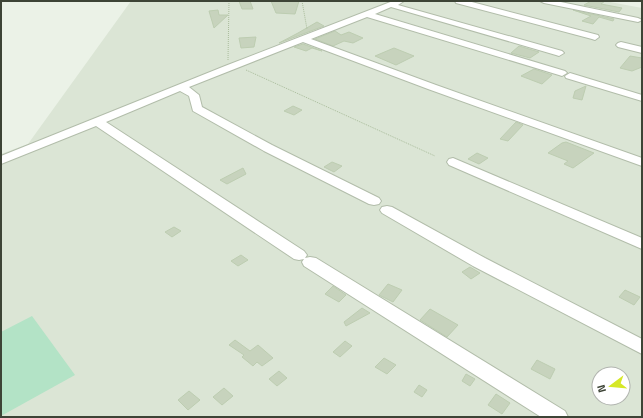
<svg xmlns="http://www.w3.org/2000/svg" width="643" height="418" font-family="'Titillium Web',sans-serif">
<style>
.residential{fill:#dbe5d5;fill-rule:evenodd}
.green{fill:#b3e3c6}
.building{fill:#c7d3bd;stroke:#bdcdb1}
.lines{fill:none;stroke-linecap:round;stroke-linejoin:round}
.minor-casing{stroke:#b2bdaa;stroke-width:2}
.path{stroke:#aabd9c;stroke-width:1;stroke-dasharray:1 1;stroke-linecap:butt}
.minor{fill:#fff;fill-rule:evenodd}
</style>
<rect width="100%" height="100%" fill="#ebf2e7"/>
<!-- residential -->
<path class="residential" d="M131,1h474l37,7v409h-641v-263l27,-10zM599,374h24v24h-24z"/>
<!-- green -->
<polygon class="green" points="32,316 75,375 1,416 1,332"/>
<!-- building -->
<g class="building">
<polygon points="239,1 250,1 253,9 242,9"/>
<polygon points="271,1 299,1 295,14 276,13"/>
<polygon points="591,1 605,1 601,4 622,8 619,12 584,5"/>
<polygon points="218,10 219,15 228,15 214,28 209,11"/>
<polygon points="573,10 614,19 613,21 599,17 593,24 582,21 591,16"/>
<polygon points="317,22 324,26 279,43 298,33"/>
<polygon points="335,31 341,35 349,32 363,38 353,43 344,41 333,46 315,39"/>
<polygon points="256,37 254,47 241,48 239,38"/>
<polygon points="303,44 322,51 312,48 306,51 294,47"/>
<polygon points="519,46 539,52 530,58 511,53"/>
<polygon points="394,48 414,56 396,65 375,56"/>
<polygon points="630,56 642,58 642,67 632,71 620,68"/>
<polygon points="534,69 552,75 542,84 521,76"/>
<polygon points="586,86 582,100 573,98 575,91"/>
<polygon points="293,106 302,110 294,115 284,111"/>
<polygon points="516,122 523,125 508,141 500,139"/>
<polygon points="566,142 594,153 573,168 564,164 568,161 548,153 562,143"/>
<polygon points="477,153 488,158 479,164 468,159"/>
<polygon points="332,162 342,166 334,172 324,167"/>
<polygon points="243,168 246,174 227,184 220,180"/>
<polygon points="174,227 181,231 172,237 165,232"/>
<polygon points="241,255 248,260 238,266 231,261"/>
<polygon points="470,267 480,273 471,279 462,272"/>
<polygon points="388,284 402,290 393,302 379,295"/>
<polygon points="333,286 346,295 339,302 325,294"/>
<polygon points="625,290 640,297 634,305 619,297"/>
<polygon points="362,308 370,313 346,326 344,322"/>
<polygon points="430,309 458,325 447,337 420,320"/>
<polygon points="235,340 250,351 258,345 273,358 262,366 257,362 253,366 242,357 244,355 229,345"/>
<polygon points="345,341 352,346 340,357 333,352"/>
<polygon points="384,358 396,365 387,374 375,367"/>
<polygon points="537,360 555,369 550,379 531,369"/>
<polygon points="279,371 287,378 277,386 269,379"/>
<polygon points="466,374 475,379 470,386 462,381"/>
<polygon points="419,385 427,390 422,397 414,392"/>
<polygon points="224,388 233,396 222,405 213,397"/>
<polygon points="189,391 200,400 188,410 178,400"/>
<polygon points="496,394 510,403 502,414 488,405"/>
</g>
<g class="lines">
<!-- minor casing -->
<g class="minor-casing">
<g id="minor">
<polygon points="393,1 404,1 398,5 562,51 564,53 559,56 556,55 391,7 375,14 565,71 567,73 562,76 559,75 367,17 311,39 436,85 642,158 642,166 428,89 303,42 189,87 199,95 202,107 272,145 379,198 381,201 379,204 374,205 369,204 264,151 193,111 189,96 180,91 106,122 304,251 307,255 305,258 310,257 316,258 565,411 568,417 541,417 304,266 302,262 304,259 299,260 294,259 96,126 1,164 1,156 225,66"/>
<polygon points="455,1 468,1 598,35 599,37 595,40 592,39 456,3"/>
<polygon points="540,1 556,1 638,18 642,20 638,22 544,3"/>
<polygon points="621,42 642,47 642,53 618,47 616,45 618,43"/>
<polygon points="570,73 642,95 642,101 566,78 565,76"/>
<polygon points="453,158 642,238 642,249 449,165 447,162 449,159"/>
<polygon points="387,206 392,207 485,258 642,339 642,354 473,266 382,213 380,210 382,207"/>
</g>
</g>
<!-- path -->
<g class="path">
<polyline points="302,1 307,29"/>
<polyline points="228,60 229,1"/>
<polyline points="246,70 435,156"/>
</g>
<!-- minor -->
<use href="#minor" class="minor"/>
</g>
<!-- border -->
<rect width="643" height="418" fill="none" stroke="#3d4436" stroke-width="4"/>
<!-- north arrow -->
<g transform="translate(611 386) rotate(254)"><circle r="19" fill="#ffffff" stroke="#b1b4af"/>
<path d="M0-3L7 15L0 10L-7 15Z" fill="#d6e827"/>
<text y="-6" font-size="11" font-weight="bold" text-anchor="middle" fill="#3d4436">N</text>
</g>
</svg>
